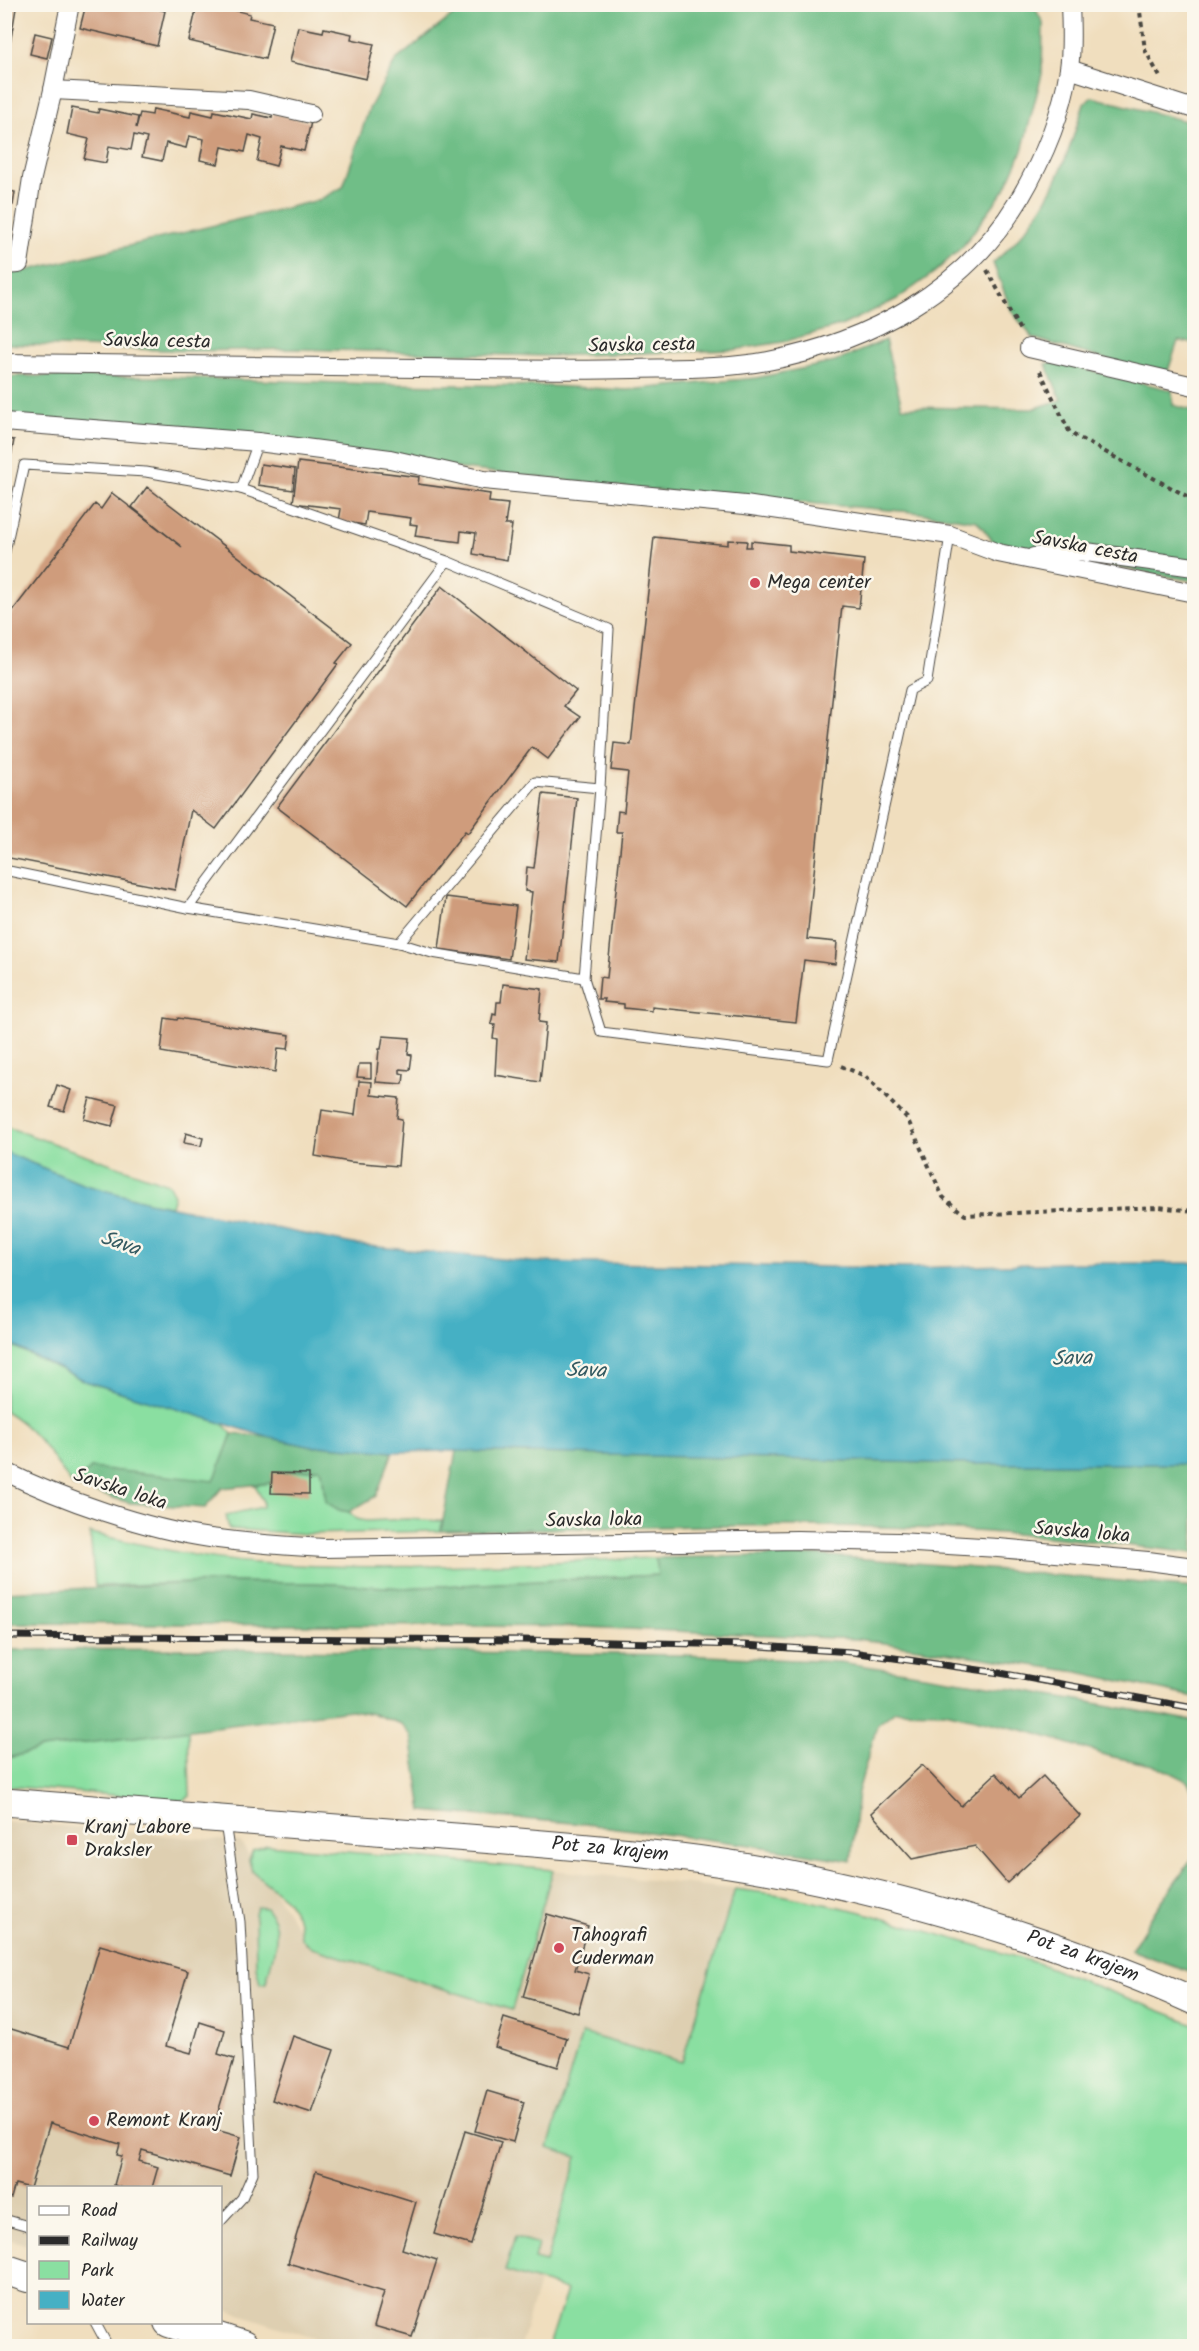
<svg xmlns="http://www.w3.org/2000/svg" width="1199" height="2351" font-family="Kalam,sans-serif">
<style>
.built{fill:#decfb1}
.green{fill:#8adfa1;stroke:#5a8566;stroke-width:1.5}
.forest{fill:#6fbe87;stroke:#4d7459;stroke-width:1.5}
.water{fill:#45b0c4;stroke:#386e78;stroke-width:1.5}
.building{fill:#cf9c7b}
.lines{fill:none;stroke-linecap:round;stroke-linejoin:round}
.lane-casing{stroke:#494641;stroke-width:11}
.street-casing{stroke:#494641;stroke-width:20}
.secondary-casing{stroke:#494641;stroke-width:29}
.primary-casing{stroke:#494641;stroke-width:32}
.path{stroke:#494641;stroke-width:4;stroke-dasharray:4.5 4.5;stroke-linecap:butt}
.lane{stroke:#fff;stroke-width:9}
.street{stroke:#fff;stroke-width:18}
.secondary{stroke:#fff;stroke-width:27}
.primary{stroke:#fff;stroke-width:30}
.rail-casing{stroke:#2b2b2b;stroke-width:7}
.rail{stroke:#fbf7ec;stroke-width:4.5;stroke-dasharray:14;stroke-linecap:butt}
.poi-dot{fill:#d1495b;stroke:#fbf7ec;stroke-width:2}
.labels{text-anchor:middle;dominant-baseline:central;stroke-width:5;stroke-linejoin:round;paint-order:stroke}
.street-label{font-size:20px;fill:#2b2b2b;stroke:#fbf7ec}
.poi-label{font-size:20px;fill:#2b2b2b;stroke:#fbf7ec;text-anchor:start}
.water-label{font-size:21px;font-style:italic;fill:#345a61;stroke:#fbf7ec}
</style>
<rect width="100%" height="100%" fill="#fbf7ec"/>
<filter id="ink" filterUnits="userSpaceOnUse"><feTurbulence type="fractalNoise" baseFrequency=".0167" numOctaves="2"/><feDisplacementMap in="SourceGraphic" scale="12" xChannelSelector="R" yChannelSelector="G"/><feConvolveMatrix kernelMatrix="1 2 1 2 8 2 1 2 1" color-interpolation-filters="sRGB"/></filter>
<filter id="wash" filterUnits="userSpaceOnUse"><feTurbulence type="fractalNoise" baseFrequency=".008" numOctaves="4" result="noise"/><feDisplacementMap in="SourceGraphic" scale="24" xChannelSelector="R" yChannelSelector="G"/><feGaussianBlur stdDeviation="1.35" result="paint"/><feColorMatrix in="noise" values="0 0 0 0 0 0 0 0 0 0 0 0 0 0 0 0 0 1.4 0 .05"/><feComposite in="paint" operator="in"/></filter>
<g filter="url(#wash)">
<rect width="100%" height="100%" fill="#f0debe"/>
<!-- built -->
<polygon class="built" points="4,1821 240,1842 312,1948 512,2010 553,1870 735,1889 682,2062 582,2033 586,2128 520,2346 337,2346 221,2308 220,2188 28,2188 28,2245 5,2238"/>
<!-- green -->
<g class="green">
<polygon points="4,1126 168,1184 174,1195 171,1206 148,1202 82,1184 5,1152"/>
<path d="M4,1342l81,39 137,42 10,11 -18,48 -123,-14 -18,18c-21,-29 -37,-57 -68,-75z"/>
<polygon points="319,1468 322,1471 324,1492 339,1510 349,1512 357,1519 366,1521 407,1519 442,1521 441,1531 306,1534 229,1529 226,1515 263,1507 263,1501 255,1485 271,1483 273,1474"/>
<path d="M90,1533c53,12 111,26 166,30 133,9 267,-1 400,-5l2,17 -255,13 -88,-5 -96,-1 -124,4z"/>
<polygon points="188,1729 190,1796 183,1801 5,1786 5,1759 40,1749"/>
<polygon points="267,1845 553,1870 512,2010 312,1948 301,1938 299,1921 287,1900 252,1871 249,1860 253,1850"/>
<polygon points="735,1889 781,1895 858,1911 1040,1964 1194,2024 1194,2346 549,2346 567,2290 505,2271 515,2237 538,2244 534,2259 546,2262 577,2157 548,2148 582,2033 682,2062"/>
<path d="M257,1907l9,1c20,22 5,50 0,75l-6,1 -4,-17 -1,-54z"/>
</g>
<!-- forest -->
<g class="forest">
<polygon points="1033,4 1043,23 1042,74 1022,151 1005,189 963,246 935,272 897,299 843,325 783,342 733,350 548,356 297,349 188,351 5,344 5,271 29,270 319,200 343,187 369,109 396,60 466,5"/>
<path d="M1092,97l102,26v220l-16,-2 -12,36 -133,-39 -21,-26 -19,-49c56,-49 69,-91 91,-159z"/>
<polygon points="885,340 902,407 1032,409 1061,400 1046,364 1055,362 1172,390 1173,405 1194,411 1194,581 996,545 977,521 913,512 640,489 5,417 5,385 13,376 162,377 374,384 551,386 627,390 756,378 835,362"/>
<polygon points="232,1434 267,1437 313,1447 329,1446 393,1452 376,1496 349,1512 339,1510 326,1502 322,1471 319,1468 273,1474 271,1483 222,1488 205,1508 130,1503 73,1486 91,1468 214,1481"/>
<path d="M456,1451l515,13h223v89c-85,-10 -171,-20 -257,-24 -165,-7 -331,-1 -496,2z"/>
<polygon points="818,1555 1000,1570 1194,1588 1194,1697 1078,1672 857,1639 583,1627 5,1623 5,1592 219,1582 315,1583 403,1588 658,1575 656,1558"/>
<polygon points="203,1649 684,1655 840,1662 1033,1692 1194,1721 1194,1793 1187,1781 1157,1766 1109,1756 1031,1732 945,1712 895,1711 877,1725 858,1792 851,1861 751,1845 585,1824 422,1811 411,1735 401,1724 374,1714 351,1710 40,1749 5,1759 5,1650"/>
<polygon points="1194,1856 1194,1973 1131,1950 1157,1908"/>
</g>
<!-- water -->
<polygon class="water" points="5,1152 82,1184 148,1202 358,1245 532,1262 910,1268 1063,1263 1194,1263 1194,1464 971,1464 456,1451 393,1452 329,1446 313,1447 267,1437 85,1381 5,1342"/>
<g id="blocks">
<!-- building -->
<g class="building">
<polygon points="86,4 141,4 165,11 157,46 80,28"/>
<polygon points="4,6 16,8 8,56 4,55"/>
<polygon points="197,6 221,11 222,7 250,14 249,18 273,23 265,59 189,41"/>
<polygon points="298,27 323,32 324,28 352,34 351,39 374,44 366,79 290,62"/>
<polygon points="35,33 52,37 47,58 30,54"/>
<polygon points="72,108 98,113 99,109 138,117 136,128 140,113 152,115 153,109 190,117 191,111 213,116 214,111 252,119 253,114 272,118 273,113 311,122 304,151 281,146 276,166 257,161 262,139 249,135 245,152 222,147 218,164 200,160 204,139 189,136 186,148 166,143 162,161 142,157 147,138 134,135 131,150 109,146 106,163 84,159 89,139 67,134"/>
<polygon points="4,190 15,192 13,205 4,204"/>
<polygon points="4,439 14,440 6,485 4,485"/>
<polygon points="298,462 419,477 418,484 490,494 489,502 508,504 505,525 512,525 507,560 473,554 476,533 461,531 460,542 415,536 417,525 410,524 411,518 367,512 365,525 339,521 341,509 293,503"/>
<polygon points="261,464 295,469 293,490 258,485"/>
<polygon points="147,487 352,643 336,663 338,664 216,829 191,810 175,890 4,857 4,638 10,630 4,626 4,622 95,504 101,509 112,493 182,547 132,507"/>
<polygon points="654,537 728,545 728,540 747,541 746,547 751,547 751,541 789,545 789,551 864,560 859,608 842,606 807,939 837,942 835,964 804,960 796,1022 652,1007 652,1011 624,1008 624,1004 604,1002 605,999 598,999 600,977 607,978 622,832 616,832 618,811 624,812 628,772 611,770 614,743 631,745"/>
<polygon points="442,586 576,691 564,706 580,717 548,759 532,747 468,833 465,831 407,906 277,807"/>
<polygon points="543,794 577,798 559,962 524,959 532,892 525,891 527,867 534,868"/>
<polygon points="446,897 516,906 509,959 439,949"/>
<polygon points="503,984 542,989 539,1022 546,1023 540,1082 495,1075 497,1039 493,1038 495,1025 491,1024 493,1014 496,1015 497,1002 501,1002"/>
<polygon points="165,1018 177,1020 178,1018 290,1035 288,1049 278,1048 275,1072 161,1052"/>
<polygon points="383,1036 410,1038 408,1054 412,1055 410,1070 400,1069 400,1073 404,1074 403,1084 376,1082 379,1049 381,1049"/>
<polygon points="359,1064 371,1064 371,1078 357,1077"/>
<polygon points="359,1081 372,1082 371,1095 399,1098 397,1118 402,1119 398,1166 350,1162 315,1156 322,1110 355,1115"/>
<polygon points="57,1085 71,1090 64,1111 50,1107"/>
<polygon points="90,1098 118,1105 112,1126 84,1119"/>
<polygon points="186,1133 203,1138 201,1146 184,1143"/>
<polygon points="272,1473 309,1474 309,1494 271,1493"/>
<polygon points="922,1765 961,1806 996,1773 1019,1798 1043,1776 1080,1816 1007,1883 975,1846 912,1859 871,1813"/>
<polygon points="547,1914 588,1926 575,1970 589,1974 578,2013 523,1997"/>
<polygon points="100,1945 188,1971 166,2046 191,2053 200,2022 225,2030 218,2054 234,2059 213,2129 241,2137 230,2176 142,2150 139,2161 158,2167 152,2188 123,2188 114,2185 122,2156 117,2155 120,2144 50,2123 30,2188 15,2184 11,2198 5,2196 5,2027 69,2047"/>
<polygon points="504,2018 567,2038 558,2067 495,2047"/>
<polygon points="293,2036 334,2050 312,2113 272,2100"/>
<polygon points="487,2091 524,2102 513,2142 475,2131"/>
<polygon points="465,2131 501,2142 471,2245 434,2234"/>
<polygon points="316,2171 416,2202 402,2249 437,2260 412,2337 374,2326 384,2292 288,2263"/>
</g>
</g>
</g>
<g filter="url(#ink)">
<use href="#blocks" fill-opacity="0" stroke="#494641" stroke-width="1.5"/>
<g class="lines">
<!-- lane casing -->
<g class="lane-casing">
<g id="lane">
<polyline points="258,442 241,489 447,561 609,629 600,788 584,978 432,953 399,943 188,908 447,561"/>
<polyline points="4,556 24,465 146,472 241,489"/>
<polyline points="4,870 188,908"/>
<polyline points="399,943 535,782 600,788"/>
<polyline points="584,978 601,1032 828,1060 910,690 927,681 950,535"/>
<polyline points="4,2219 28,2226"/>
<polyline points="220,2222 242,2198 253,2173 240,1922 225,1823"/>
<polyline points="95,2322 108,2346"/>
</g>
</g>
<!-- street casing -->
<g class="street-casing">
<g id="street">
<polyline points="1069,69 1194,109"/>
<polyline points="53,90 249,100 311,114"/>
<polyline points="4,265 19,264 32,178 53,90 70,4"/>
<polyline points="1029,348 1194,386"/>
<path d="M4,363c140,2 279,3 418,5 70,1 141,3 211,1 45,-1 91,0 135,-8 101,-19 197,-71 251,-161 23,-39 43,-86 50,-131 3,-21 2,-43 1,-65"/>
<polyline points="4,422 258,442 390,459 484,480 745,505 950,535 998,553 1194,593"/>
<polyline points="1034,557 1079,551 1194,567"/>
<path d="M4,1471c58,29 142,58 206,67 38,5 76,8 114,10l473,-8 101,2 100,6 150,13 46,6"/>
</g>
</g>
<!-- secondary casing -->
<g class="secondary-casing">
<g id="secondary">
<path id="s1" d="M4,1802c128,10 256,20 384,30 97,7 194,14 291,25 118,14 233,43 345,79 57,19 115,40 170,65"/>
</g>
</g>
<!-- primary casing -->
<g class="primary-casing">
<g id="primary">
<polyline points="4,2269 28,2277"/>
<polyline points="169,2322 243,2346"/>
</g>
</g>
<!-- path -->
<g class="path">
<polyline points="1139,4 1145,50 1160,77"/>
<polyline points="987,270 1021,332"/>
<polyline points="1040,371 1070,433 1194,500"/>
<polyline points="841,1066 865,1076 907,1118 943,1197 965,1215 1159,1207 1194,1211"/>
</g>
<!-- lane -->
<use href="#lane" class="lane"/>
<!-- street -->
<use href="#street" class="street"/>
<!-- secondary -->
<use href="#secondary" class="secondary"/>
<!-- primary -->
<use href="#primary" class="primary"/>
<!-- rail casing -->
<g class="rail-casing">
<polyline id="rail" points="4,1636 522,1640 744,1645 852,1652 1000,1673 1194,1708"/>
</g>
<!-- rail -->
<use href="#rail" class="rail"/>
</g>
</g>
<!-- markers -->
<g class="poi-dot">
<circle cx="755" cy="583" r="6"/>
<rect x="66" y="1834" width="12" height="12" rx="3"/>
<circle cx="559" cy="1948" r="6"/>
<circle cx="94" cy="2121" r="6"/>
</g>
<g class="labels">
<!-- street labels -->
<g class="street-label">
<text transform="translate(157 342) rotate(1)">Savska cesta</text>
<text transform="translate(642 346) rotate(-1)">Savska cesta</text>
<text transform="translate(1085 548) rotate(11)">Savska cesta</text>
<text transform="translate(120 1490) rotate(18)">Savska loka</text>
<text transform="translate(594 1521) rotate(-1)">Savska loka</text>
<text transform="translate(1082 1533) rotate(5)">Savska loka</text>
<text stroke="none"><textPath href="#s1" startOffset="608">Pot za krajem</textPath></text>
<text stroke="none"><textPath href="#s1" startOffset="1094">Pot za krajem</textPath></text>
</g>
<!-- poi labels -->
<g class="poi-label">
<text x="767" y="583">Mega center</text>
<text x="84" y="1828">Kranj Labore<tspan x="84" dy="23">Draksler</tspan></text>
<text x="571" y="1936">Tahografi<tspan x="571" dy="23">Cuderman</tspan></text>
<text x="106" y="2121">Remont Kranj</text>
</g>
<!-- water labels -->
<g class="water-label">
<text transform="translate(120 1244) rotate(19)">Sava</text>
<text transform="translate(1072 1359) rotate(-2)">Sava</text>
<text transform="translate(586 1371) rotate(1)">Sava</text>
</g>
</g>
<!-- margin -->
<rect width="1199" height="2351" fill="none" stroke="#fbf7ec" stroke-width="24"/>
<!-- legend -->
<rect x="27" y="2186" width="195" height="138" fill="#fbf7ec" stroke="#a8a59f" stroke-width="1.5"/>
<rect x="39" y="2206" width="30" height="9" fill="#ffffff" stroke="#a8a59f" stroke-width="1.5"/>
<text x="81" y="2216" font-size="18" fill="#2b2b2b">Road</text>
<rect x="39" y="2236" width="30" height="9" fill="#2b2b2b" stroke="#a8a59f" stroke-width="1.5"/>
<text x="81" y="2246" font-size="18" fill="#2b2b2b">Railway</text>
<rect x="39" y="2261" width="30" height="18" fill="#8adfa1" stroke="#a8a59f" stroke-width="1.5"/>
<text x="81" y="2276" font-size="18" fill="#2b2b2b">Park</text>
<rect x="39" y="2291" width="30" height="18" fill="#45b0c4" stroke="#a8a59f" stroke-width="1.5"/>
<text x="81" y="2306" font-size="18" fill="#2b2b2b">Water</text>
</svg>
